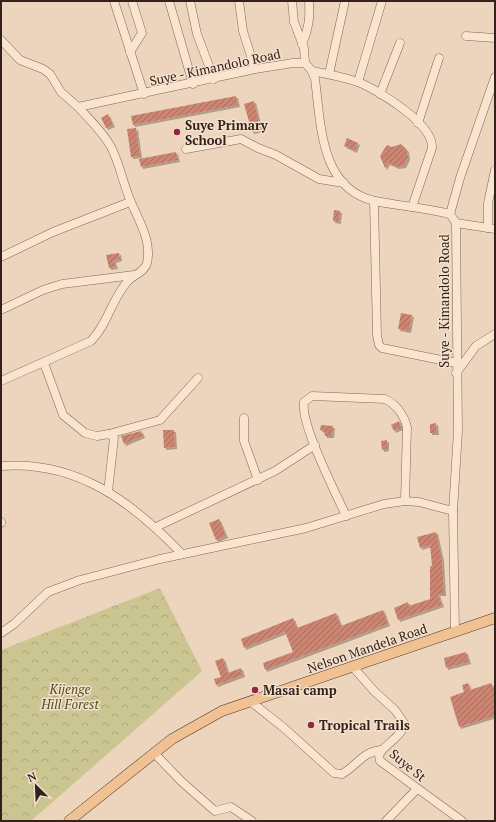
<svg xmlns="http://www.w3.org/2000/svg" width="496" height="822" font-family="'PT Serif',serif">
<style>
.forest{fill:url(#forest-crowns)}
.building{fill:url(#building-hatch);filter:url(#shadow)}
.lines{fill:none;stroke-linecap:round;stroke-linejoin:round}
.minor-casing{stroke:#836556;stroke-width:9}
.major-casing{stroke:#51352b;stroke-width:11}
.minor{stroke:#f8e4cf;stroke-width:8}
.major{stroke:#f0c193;stroke-width:10}
.poi-dot{fill:#91283d;stroke:#f4e0cc;stroke-width:1.5}
.labels{text-anchor:middle;dominant-baseline:central;stroke-width:3;stroke-linejoin:round;paint-order:stroke}
.street-label{font-size:13px;fill:#33221b;stroke:#f4e0cc}
.poi-label{font-size:13px;font-weight:bold;fill:#33221b;stroke:#f4e0cc;text-anchor:start}
.park-label{font-size:13px;font-style:italic;fill:#4d4f22;stroke:#f4e0cc}
</style>
<defs>
<pattern id="forest-crowns" width="20" height="18" patternUnits="userSpaceOnUse"><rect width="20" height="18" fill="#cac591"/><path d="M2 6a3 3 0 1 1 6 0M12 15a3 3 0 1 1 6 0" fill="none" stroke="#aea97c"/></pattern>
<pattern id="building-hatch" width="6" height="6" patternUnits="userSpaceOnUse"><rect width="6" height="6" fill="#ca8673"/><path d="M-1 1l2-2M0 6l6-6M5 7l2-2" fill="none" stroke="#a56d5e"/></pattern>
<filter id="shadow"><feDropShadow dx="2" dy="2" stdDeviation="0" flood-color="#0004"/></filter>
</defs>
<rect width="100%" height="100%" fill="#ecd5bc"/>
<!-- forest -->
<polygon class="forest" points="160,588 202,671 31,821 1,821 1,650"/>
<!-- building -->
<g class="building">
<polygon points="236,96 238,105 133,125 131,116"/>
<polygon points="254,101 261,130 252,132 244,104"/>
<polygon points="108,114 113,125 106,128 101,118"/>
<polygon points="136,128 140,156 131,157 127,129"/>
<polygon points="347,138 358,143 355,151 344,146"/>
<polygon points="401,144 407,150 408,158 404,166 397,167 388,163 385,168 380,156 383,151 387,145 392,147"/>
<polygon points="176,152 178,160 141,167 139,159"/>
<polygon points="334,210 340,211 339,222 333,221"/>
<polygon points="119,253 120,259 114,261 116,267 109,268 106,255"/>
<polygon points="401,313 412,315 409,331 398,329"/>
<polygon points="399,421 401,428 394,431 391,425"/>
<polygon points="436,423 437,433 430,433 430,424"/>
<polygon points="321,425 333,426 332,436 325,436 324,431 320,430"/>
<polygon points="163,430 174,430 175,447 164,448"/>
<polygon points="141,431 143,436 124,444 121,436"/>
<polygon points="387,440 387,449 382,450 381,441"/>
<polygon points="219,519 226,536 216,540 209,523"/>
<polygon points="436,532 442,559 444,594 438,594 442,605 398,620 394,608 408,602 409,606 430,599 430,566 432,566 430,545 420,548 417,537"/>
<polygon points="383,610 388,624 265,670 263,663 293,652 285,632 244,648 241,639 293,618 297,628 336,613 341,626"/>
<polygon points="466,652 469,662 446,668 444,658"/>
<polygon points="223,658 228,673 241,668 243,675 216,685 214,679 221,677 215,661"/>
<polygon points="468,683 470,690 491,683 495,691 495,716 459,727 450,697 464,692 462,685"/>
</g>
<g class="lines">
<!-- minor casing -->
<g class="minor-casing">
<g id="minor">
<polyline points="114,1 144,94"/>
<polyline points="169,1 193,84"/>
<polyline points="190,1 197,34 214,79"/>
<polyline points="239,1 243,31 255,69"/>
<polyline points="292,1 294,22 304,48 305,63"/>
<polyline points="466,36 495,38"/>
<path d="M1,40l19,20 23,9 7,5 11,18 17,15 177,-38 38,-6h12l7,8 3,8c6,45 5,110 60,122 25,5 51,7 75,13l6,9 2,208 -5,80 2,121"/>
<path d="M302,44c7,-15 8,-27 7,-43"/>
<polyline points="130,52 142,33 132,1"/>
<path d="M312,71c16,3 31,6 46,11 20,8 76,42 74,66l-20,59"/>
<polyline points="329,74 345,1"/>
<polyline points="358,82 382,1"/>
<polyline points="380,94 400,43"/>
<polyline points="418,123 439,58"/>
<polyline points="186,149 241,139 258,148 276,155 319,179 344,183"/>
<polyline points="374,201 377,335 379,345 382,348 456,363"/>
<polyline points="450,214 460,178 495,77"/>
<polyline points="456,223 495,229"/>
<polyline points="488,228 488,203 495,170"/>
<polyline points="1,257 53,232 130,202"/>
<polyline points="1,310 43,290 62,284 134,275"/>
<polyline points="44,363 63,415 85,433 97,436 109,434 114,438 108,492"/>
<polyline points="456,373 476,346 495,334"/>
<path d="M1,381l90,-40c17,-17 21,-43 37,-60 6,-7 17,-9 19,-18 5,-22 -8,-42 -16,-61 -8,-18 -11,-38 -20,-55 -8,-15 -21,-27 -33,-40"/>
<polyline points="244,418 244,441 258,480"/>
<polyline points="109,434 160,420 198,378"/>
<path d="M1,466c76,-6 131,36 181,88"/>
<path d="M346,516c-10,-23 -46,-92 -42,-114l8,-6 73,3c11,5 19,16 22,28l-2,74"/>
<polyline points="1,522 1,523"/>
<polyline points="156,527 275,471 315,445"/>
<polyline points="1,633 14,624 48,592 80,580 160,559 306,528 384,504 405,501 419,502 453,511"/>
<path d="M353,667l21,24 21,19 9,13c-1,14 -19,20 -25,32l1,6 82,60"/>
<path d="M250,701l34,27 50,45 8,1c16,-9 20,-22 39,-24"/>
<polyline points="154,753 182,782 215,811 231,807 252,821"/>
<polyline points="386,821 417,789"/>
</g>
</g>
<!-- major casing -->
<g class="major-casing">
<polyline id="major" points="69,821 172,739 222,711 495,618"/>
</g>
<!-- minor -->
<use href="#minor" class="minor"/>
<!-- major -->
<use href="#major" class="major"/>
</g>
<!-- markers -->
<g class="poi-dot">
<circle cx="177" cy="132" r="4"/>
<circle cx="255" cy="690" r="4"/>
<circle cx="311" cy="725" r="4"/>
</g>
<g class="labels">
<!-- street labels -->
<g class="street-label">
<text transform="translate(215 67) rotate(-12)">Suye - Kimandolo Road</text>
<text transform="translate(444 301) rotate(-90)">Suye - Kimandolo Road</text>
<text transform="translate(367 648) rotate(-19)">Nelson Mandela Road</text>
<text transform="translate(408 765) rotate(39)">Suye St</text>
</g>
<!-- poi labels -->
<g class="poi-label">
<text x="185" y="125">Suye Primary<tspan x="185" dy="15">School</tspan></text>
<text x="263" y="690">Masai camp</text>
<text x="319" y="725">Tropical Trails</text>
</g>
<!-- park labels -->
<g class="park-label">
<text x="70" y="689">Kijenge<tspan x="70" dy="15">Hill Forest</tspan></text>
</g>
</g>
<!-- border -->
<rect width="496" height="822" fill="none" stroke="#33221b" stroke-width="4"/>
<!-- north arrow -->
<g transform="translate(36 786) rotate(336)" stroke="#f4e0cc" stroke-width="3" paint-order="stroke">
<path d="M0-3L7 15L0 10L-7 15Z" fill="#33221b"/>
<text y="-6" font-size="11" font-weight="bold" text-anchor="middle" fill="#33221b">N</text>
</g>
</svg>
